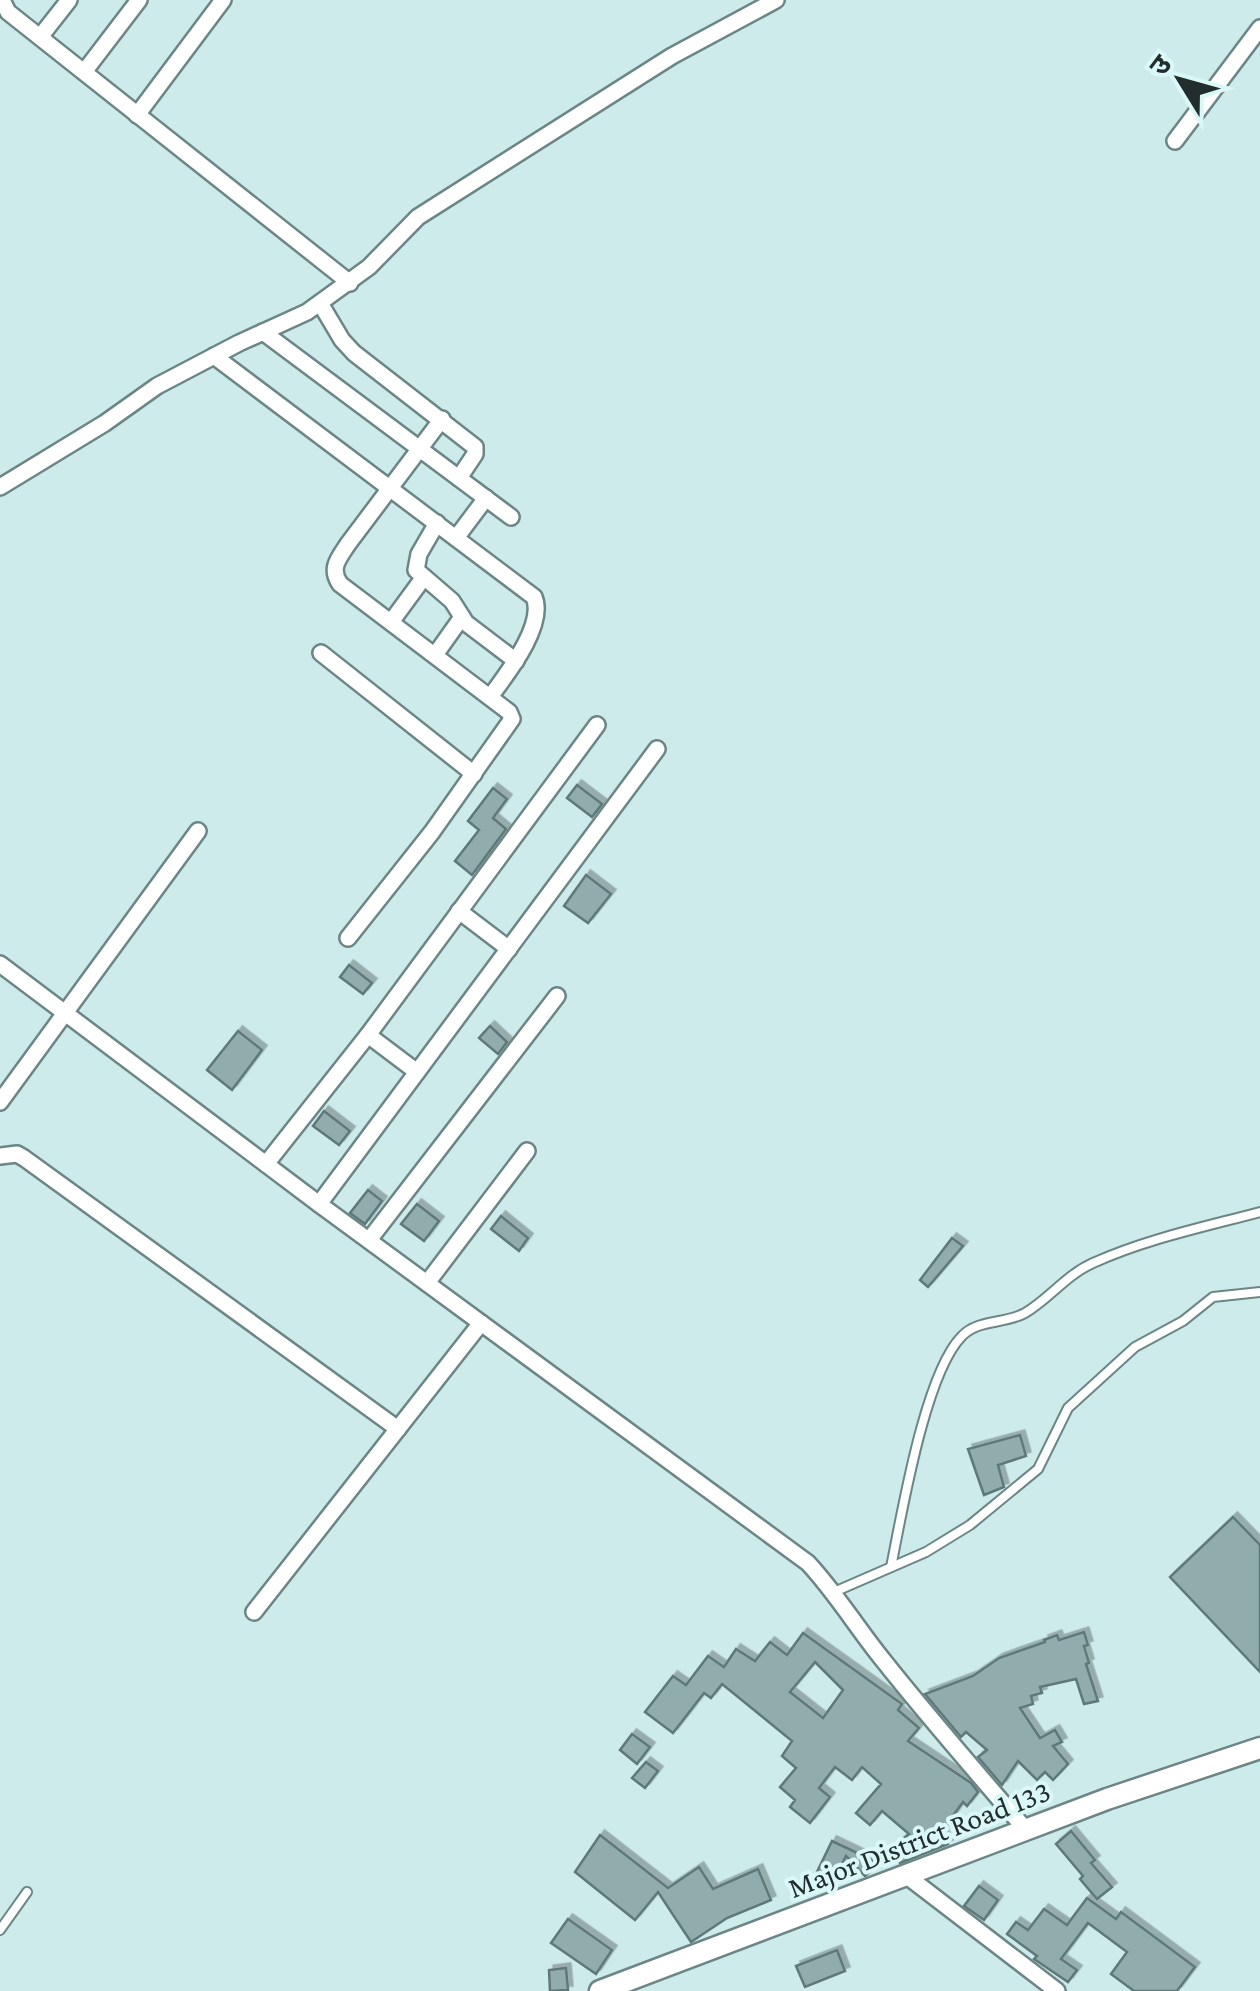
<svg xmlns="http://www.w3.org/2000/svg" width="1260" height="1991" font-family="'Crimson Pro','Noto Sans Devanagari',serif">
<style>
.building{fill:#91acad;stroke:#5e7879;stroke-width:2.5;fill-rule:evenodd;filter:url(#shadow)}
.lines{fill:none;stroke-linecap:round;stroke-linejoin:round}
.service-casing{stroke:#6c8687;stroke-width:12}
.minor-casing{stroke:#6c8687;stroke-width:20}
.secondary-casing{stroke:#6c8687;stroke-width:25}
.service{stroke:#fff;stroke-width:8}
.minor{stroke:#fff;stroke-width:15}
.secondary{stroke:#fff;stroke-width:20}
.labels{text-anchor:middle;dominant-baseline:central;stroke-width:8;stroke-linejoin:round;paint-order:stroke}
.street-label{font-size:30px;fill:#222d2d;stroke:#dbf8f9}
</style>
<defs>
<filter id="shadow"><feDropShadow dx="4.5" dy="-4.5" stdDeviation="0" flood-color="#0004"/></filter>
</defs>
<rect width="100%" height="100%" fill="#ceebec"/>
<!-- building -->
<g class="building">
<polygon points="577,785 602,804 592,817 567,798"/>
<polygon points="493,788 507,799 493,818 506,829 472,875 455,861 479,830 468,821"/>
<polygon points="586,875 611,894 588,923 564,906"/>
<polygon points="349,965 372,983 363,994 340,977"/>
<polygon points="490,1026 507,1042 498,1054 479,1038"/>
<polygon points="238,1031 262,1050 232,1090 207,1070"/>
<polygon points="324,1111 350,1131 339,1145 313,1126"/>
<polygon points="368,1190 382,1201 365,1224 350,1213"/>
<polygon points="417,1204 439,1221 424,1241 401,1224"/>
<polygon points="501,1216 528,1238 519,1251 491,1229"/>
<polygon points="952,1238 963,1246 928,1287 920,1280"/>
<polygon points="1020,1435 1026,1456 998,1465 1004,1487 984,1495 968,1449"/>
<polygon points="1233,1517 1260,1545 1260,1672 1170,1577"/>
<polygon points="1084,1632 1088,1645 1084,1646 1089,1663 1086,1664 1098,1701 1084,1704 1076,1679 1040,1687 1042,1693 1031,1696 1033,1704 1020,1708 1040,1738 1055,1730 1062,1742 1053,1746 1068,1764 1053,1780 1045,1772 1037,1780 1018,1761 1002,1785 978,1757 987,1750 966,1732 961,1737 925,1694 973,1676 999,1658 1045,1642 1044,1640 1057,1635 1059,1640"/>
<path d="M803,1633l99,71 -4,6 21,18 -11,13 63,42 7,9 -11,14 -4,-4 -21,29 6,13 -48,19 -10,-13 19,-16 -27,-23 -12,14 -14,-12 25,-29 -19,-17 -10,13 -17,-13 -16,21 11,9 -20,26 -20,-16 5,-7 -15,-13 16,-19 -14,-12 10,-15 -70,-57 -11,14 -7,-5 -31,40 -28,-21 28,-36 13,9 22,-29 16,11 12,-18 19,12 15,-19 17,13zM815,1662l28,28 -20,28 -33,-26z"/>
<polygon points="632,1734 650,1747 637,1764 620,1750"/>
<polygon points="646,1762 658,1771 645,1788 632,1778"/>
<polygon points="1071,1831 1095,1860 1091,1863 1112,1887 1097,1899 1080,1879 1083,1876 1056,1844"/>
<polygon points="600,1835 668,1888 699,1867 713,1889 758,1869 771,1900 727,1918 691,1942 658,1892 635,1920 575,1872"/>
<polygon points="832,1841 849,1849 880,1864 865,1876 846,1856 834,1880 817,1872"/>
<polygon points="979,1886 998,1900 984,1920 964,1906"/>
<polygon points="1087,1898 1116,1919 1121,1912 1195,1967 1177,1991 1134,1991 1111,1974 1127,1952 1088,1923 1061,1959 1077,1970 1068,1982 1034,1959 1037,1956 1007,1934 1016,1922 1028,1930 1044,1909 1067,1925"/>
<polygon points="568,1919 612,1950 596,1974 551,1943"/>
<polygon points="837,1950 845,1971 805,1987 796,1966"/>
<polygon points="566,1968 568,1990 550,1991 549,1970"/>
</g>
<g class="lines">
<!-- service casing -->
<g class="service-casing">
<g id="service">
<path d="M891,1567c11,-54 34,-194 71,-231 16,-17 44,-12 63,-23 24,-14 41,-38 68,-50 53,-24 111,-36 167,-51"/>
<polyline points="834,1592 926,1552 970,1525 1038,1469 1068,1408 1135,1347 1183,1321 1213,1297 1260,1292"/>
<polyline points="0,1930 27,1892"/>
</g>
</g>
<!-- minor casing -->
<g class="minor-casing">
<g id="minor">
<polyline points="2,0 8,12 350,283"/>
<polyline points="40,37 69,0"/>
<polyline points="84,72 139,0"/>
<polyline points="137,115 223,0"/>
<polyline points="1175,141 1260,28"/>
<polyline points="320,303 342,340 354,353 475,447 475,454 459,478"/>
<polyline points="263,332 511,517"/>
<path d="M214,356l320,241c12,28 -28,78 -44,100"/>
<polyline points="0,487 105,423 157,386 239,343 307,312 369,267 418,217 672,56 776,0"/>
<polyline points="437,523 419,554 416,570 452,601 466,623 516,661"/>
<polyline points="456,538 486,498"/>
<polyline points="391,622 424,577"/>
<polyline points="321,653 474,774"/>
<polyline points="435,655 462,617"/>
<polyline points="459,911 509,949"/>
<path d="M348,938l84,-106 80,-113 -3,-7 -169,-128c-11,-16 -1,-26 8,-40l94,-125"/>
<path d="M0,964l319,240 489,359c28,30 49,65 75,97 46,58 95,114 143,170"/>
<polyline points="368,1035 417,1072"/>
<polyline points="0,1102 198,831"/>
<polyline points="0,1156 17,1154 24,1158 398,1429"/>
<polyline points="266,1164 368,1035 597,725"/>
<polyline points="319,1204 657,749"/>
<polyline points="369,1240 557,996"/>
<polyline points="427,1283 527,1151"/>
<polyline points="254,1612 481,1323"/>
<polyline points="907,1876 1057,1991"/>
</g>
</g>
<!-- secondary casing -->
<g class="secondary-casing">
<polyline id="secondary" points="600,1991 1107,1799 1260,1748"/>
</g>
<!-- service -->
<use href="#service" class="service"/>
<!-- minor -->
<use href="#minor" class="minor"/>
<!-- secondary -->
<use href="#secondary" class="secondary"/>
</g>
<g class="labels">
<!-- street labels -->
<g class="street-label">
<text transform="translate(919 1839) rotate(-21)">Major District Road 133</text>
</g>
</g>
<!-- north arrow -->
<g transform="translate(1180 80) rotate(307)" stroke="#dbf8f9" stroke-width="8" paint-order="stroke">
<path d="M0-8L18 38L0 25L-18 38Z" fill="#222d2d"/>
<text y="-15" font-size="28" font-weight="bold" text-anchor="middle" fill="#222d2d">उ</text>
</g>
</svg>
